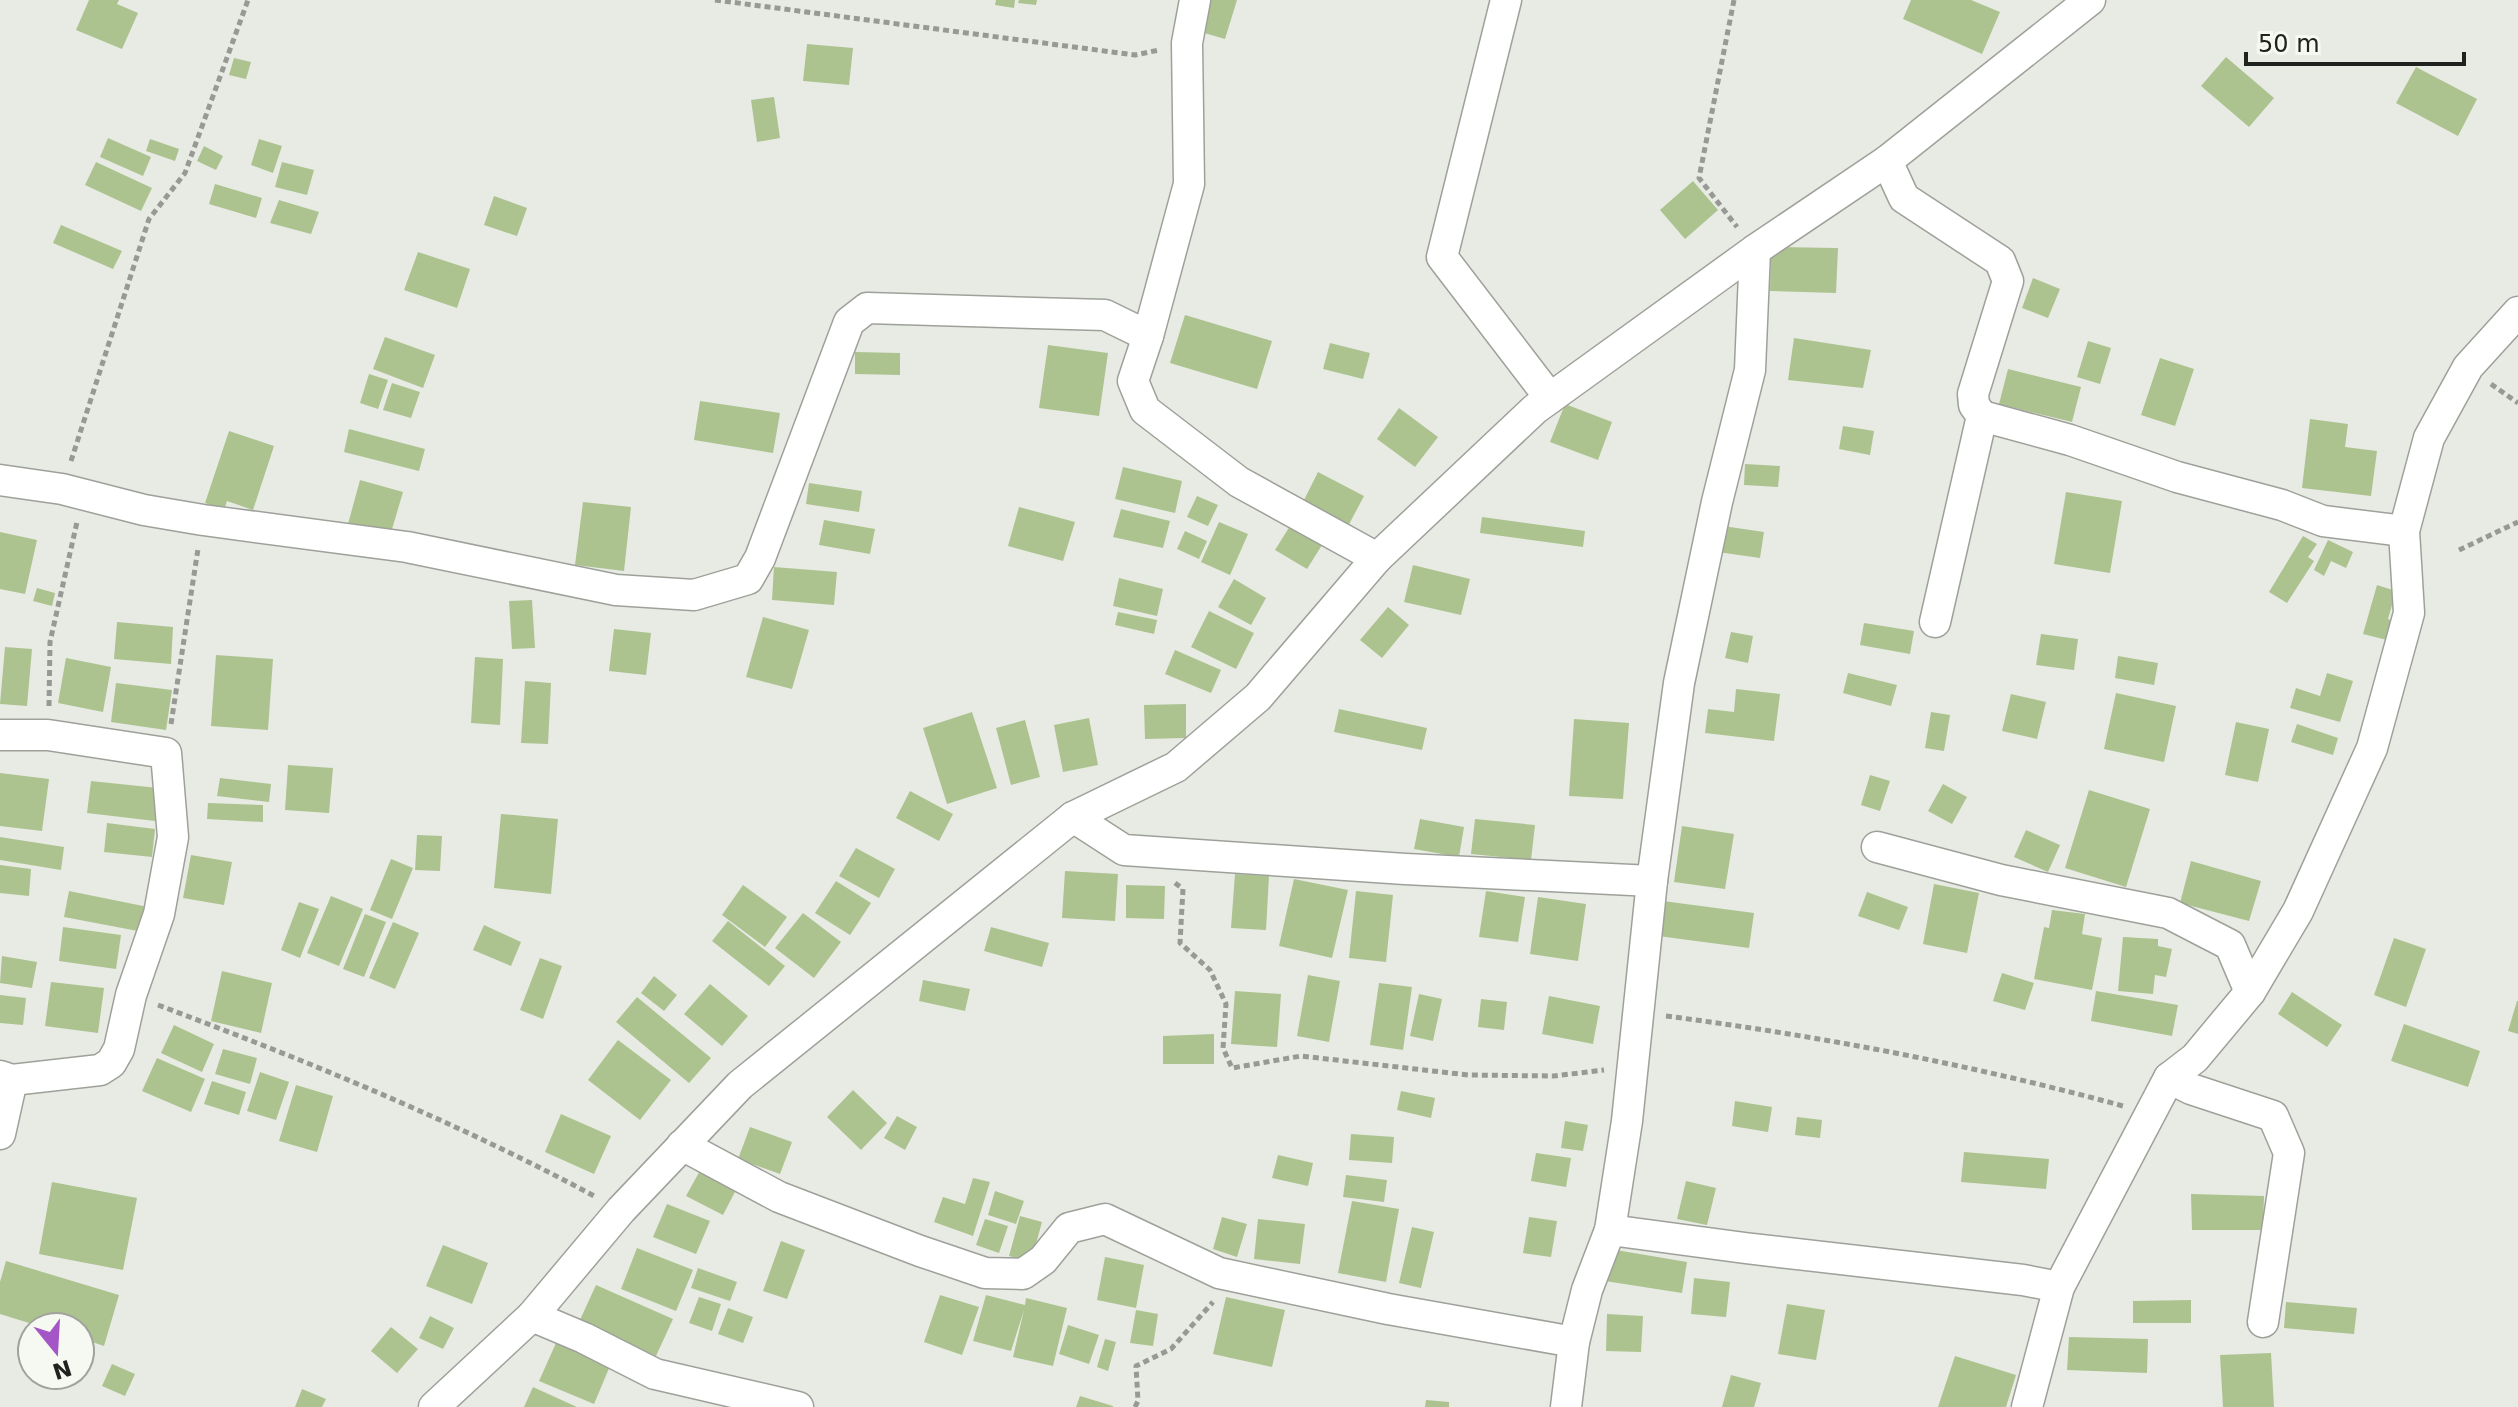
<svg xmlns="http://www.w3.org/2000/svg" width="2518" height="1407" font-family="'DejaVu Sans',sans-serif">
<style>
.building{fill:#acc38f}
.lines{fill:none;stroke-linecap:round;stroke-linejoin:round}
.street-casing{stroke:#9ea19a;stroke-width:33}
.path{stroke:#979994;stroke-width:5;stroke-dasharray:6 4;stroke-linecap:butt}
.street{stroke:#fff;stroke-width:30}
</style>
<rect width="100%" height="100%" fill="#e8ebe4"/>
<!-- building -->
<g class="building">
<polygon points="89,0 119,0 117,4 138,13 122,49 76,30"/>
<polygon points="996,0 1015,0 1014,8 995,5"/>
<polygon points="1019,0 1037,0 1036,5 1018,3"/>
<polygon points="1202,0 1237,0 1225,39 1194,30"/>
<polygon points="1911,0 1971,0 2000,12 1982,54 1903,19"/>
<polygon points="807,44 853,48 849,85 803,81"/>
<polygon points="2226,57 2274,98 2249,127 2201,86"/>
<polygon points="234,58 251,62 246,79 229,75"/>
<polygon points="2416,67 2477,99 2458,136 2396,103"/>
<polygon points="774,97 780,138 757,142 751,100"/>
<polygon points="108,138 151,157 143,176 100,157"/>
<polygon points="150,139 179,149 175,161 146,151"/>
<polygon points="259,139 282,146 273,173 251,165"/>
<polygon points="204,146 223,156 216,170 197,161"/>
<polygon points="96,162 152,188 141,211 85,185"/>
<polygon points="282,162 314,170 307,195 275,187"/>
<polygon points="1693,181 1718,210 1685,239 1660,210"/>
<polygon points="215,184 262,198 256,218 209,204"/>
<polygon points="494,196 527,208 517,236 484,225"/>
<polygon points="279,200 319,212 311,234 270,223"/>
<polygon points="61,225 122,251 113,269 53,243"/>
<polygon points="1771,247 1838,248 1836,293 1770,291"/>
<polygon points="418,252 470,269 457,308 404,290"/>
<polygon points="2033,278 2060,289 2048,318 2022,308"/>
<polygon points="1185,315 1272,341 1257,389 1170,363"/>
<polygon points="385,337 435,355 423,388 373,369"/>
<polygon points="1794,338 1871,350 1863,388 1788,380"/>
<polygon points="2088,341 2111,348 2100,384 2077,377"/>
<polygon points="1330,343 1370,353 1363,379 1323,369"/>
<polygon points="1048,345 1108,353 1099,416 1039,408"/>
<polygon points="855,352 900,353 900,375 855,374"/>
<polygon points="2160,358 2194,369 2175,426 2141,415"/>
<polygon points="2008,369 2081,387 2072,422 1999,404"/>
<polygon points="369,374 388,380 378,409 360,403"/>
<polygon points="392,383 420,392 411,418 383,410"/>
<polygon points="700,401 780,413 773,453 694,440"/>
<polygon points="1565,404 1612,422 1598,460 1550,442"/>
<polygon points="1399,408 1438,437 1415,467 1377,439"/>
<polygon points="2310,419 2348,424 2345,447 2377,451 2371,496 2302,488"/>
<polygon points="1843,426 1874,431 1870,455 1839,449"/>
<polygon points="349,429 425,449 419,471 344,452"/>
<polygon points="229,431 274,446 253,510 227,501 224,510 205,503"/>
<polygon points="1745,464 1780,466 1778,487 1744,485"/>
<polygon points="1123,467 1182,481 1175,513 1115,499"/>
<polygon points="1318,472 1364,496 1346,530 1301,506"/>
<polygon points="360,480 403,492 390,536 348,524"/>
<polygon points="809,483 862,491 859,512 806,504"/>
<polygon points="2066,492 2122,501 2110,573 2054,564"/>
<polygon points="1197,496 1218,505 1208,526 1187,517"/>
<polygon points="583,502 631,507 624,571 575,565"/>
<polygon points="1019,507 1075,522 1063,561 1008,546"/>
<polygon points="1121,509 1170,521 1163,548 1113,537"/>
<polygon points="1482,517 1585,531 1583,547 1480,533"/>
<polygon points="824,520 875,529 870,554 819,545"/>
<polygon points="1219,522 1248,534 1230,575 1201,562"/>
<polygon points="1290,526 1322,545 1307,569 1275,550"/>
<polygon points="1723,526 1764,532 1760,558 1718,552"/>
<polygon points="1185,531 1207,541 1199,559 1177,549"/>
<polygon points="0,532 37,540 25,594 0,589"/>
<polygon points="2303,536 2317,544 2308,557 2314,561 2287,603 2269,592"/>
<polygon points="2328,540 2353,552 2346,568 2331,561 2324,576 2314,570"/>
<polygon points="1413,565 1470,579 1461,615 1404,602"/>
<polygon points="774,567 837,572 834,605 772,600"/>
<polygon points="1119,578 1163,589 1157,616 1113,606"/>
<polygon points="1234,579 1266,598 1251,625 1218,607"/>
<polygon points="2377,585 2396,591 2388,619 2392,621 2387,640 2363,634"/>
<polygon points="37,588 55,593 52,606 33,601"/>
<polygon points="532,600 535,648 512,649 509,601"/>
<polygon points="1388,607 1409,625 1382,658 1360,640"/>
<polygon points="1209,611 1254,633 1236,669 1191,647"/>
<polygon points="1118,612 1157,620 1154,634 1115,625"/>
<polygon points="763,617 809,630 792,689 746,677"/>
<polygon points="117,622 173,627 171,664 114,659"/>
<polygon points="1864,623 1914,631 1910,654 1860,645"/>
<polygon points="614,629 651,633 646,675 609,671"/>
<polygon points="1731,632 1753,636 1748,663 1725,658"/>
<polygon points="2041,634 2078,639 2074,670 2036,665"/>
<polygon points="5,647 32,649 27,706 0,704"/>
<polygon points="1175,650 1221,670 1211,693 1165,674"/>
<polygon points="216,655 273,659 268,730 211,726"/>
<polygon points="2118,656 2158,663 2154,685 2115,678"/>
<polygon points="475,657 503,659 500,725 471,723"/>
<polygon points="66,658 111,667 103,712 58,703"/>
<polygon points="1848,673 1897,685 1891,706 1843,693"/>
<polygon points="2327,673 2353,681 2340,722 2290,708 2296,688 2320,696"/>
<polygon points="525,681 551,683 548,744 521,743"/>
<polygon points="116,683 172,690 166,730 111,722"/>
<polygon points="1736,689 1780,694 1774,741 1705,733 1708,709 1734,712"/>
<polygon points="2116,693 2176,706 2164,762 2104,749"/>
<polygon points="2011,694 2046,702 2037,739 2002,731"/>
<polygon points="1186,704 1186,738 1145,739 1144,705"/>
<polygon points="1339,709 1427,728 1422,750 1334,732"/>
<polygon points="972,712 997,788 947,804 923,728"/>
<polygon points="1931,712 1950,715 1944,751 1925,748"/>
<polygon points="1089,718 1098,765 1063,772 1054,725"/>
<polygon points="1574,719 1629,723 1623,799 1569,796"/>
<polygon points="1025,720 1040,777 1011,785 996,728"/>
<polygon points="2236,722 2269,729 2258,782 2225,775"/>
<polygon points="2297,724 2338,738 2333,755 2291,742"/>
<polygon points="288,765 333,768 329,813 285,810"/>
<polygon points="0,773 49,779 42,831 0,826"/>
<polygon points="1870,775 1890,781 1880,811 1861,805"/>
<polygon points="220,778 271,784 269,802 217,796"/>
<polygon points="91,781 158,788 155,821 87,813"/>
<polygon points="1943,784 1967,797 1952,824 1928,811"/>
<polygon points="2089,790 2150,809 2126,887 2065,868"/>
<polygon points="910,791 953,814 939,841 896,818"/>
<polygon points="208,803 263,805 263,822 207,819"/>
<polygon points="501,814 558,819 551,894 494,888"/>
<polygon points="1420,819 1464,827 1459,857 1414,849"/>
<polygon points="1475,819 1535,825 1531,860 1471,854"/>
<polygon points="107,823 155,829 152,857 104,852"/>
<polygon points="1682,826 1734,834 1725,889 1674,882"/>
<polygon points="2026,830 2060,845 2048,872 2014,857"/>
<polygon points="417,835 442,836 440,871 415,870"/>
<polygon points="0,837 64,847 61,870 0,860"/>
<polygon points="856,848 895,869 879,898 839,876"/>
<polygon points="191,855 232,862 224,905 183,898"/>
<polygon points="391,859 413,868 392,919 370,910"/>
<polygon points="2191,861 2261,881 2249,921 2180,903"/>
<polygon points="0,865 31,869 29,896 0,893"/>
<polygon points="1065,871 1118,874 1115,921 1062,918"/>
<polygon points="1235,874 1269,876 1266,930 1231,928"/>
<polygon points="1294,879 1348,890 1332,958 1279,946"/>
<polygon points="836,881 871,903 850,935 815,913"/>
<polygon points="1934,884 1979,893 1967,953 1923,944"/>
<polygon points="743,885 787,917 765,947 722,915"/>
<polygon points="1126,885 1165,886 1164,919 1126,918"/>
<polygon points="69,891 148,907 143,932 64,917"/>
<polygon points="1356,891 1393,895 1386,962 1349,958"/>
<polygon points="1486,891 1525,897 1518,942 1479,937"/>
<polygon points="1867,892 1908,907 1899,930 1858,916"/>
<polygon points="331,896 363,909 339,966 307,953"/>
<polygon points="1538,897 1586,904 1578,961 1530,954"/>
<polygon points="1663,901 1754,913 1749,948 1658,936"/>
<polygon points="299,902 319,909 300,958 281,950"/>
<polygon points="2052,910 2085,914 2082,934 2102,938 2092,990 2034,979 2044,927 2049,928"/>
<polygon points="803,913 841,942 814,978 775,948"/>
<polygon points="365,914 386,922 364,977 343,969"/>
<polygon points="728,921 785,966 769,986 712,941"/>
<polygon points="393,922 419,933 395,989 369,978"/>
<polygon points="484,925 521,942 511,966 473,950"/>
<polygon points="63,927 121,935 116,969 59,961"/>
<polygon points="991,927 1049,943 1042,967 984,951"/>
<polygon points="2123,937 2158,939 2158,946 2172,949 2166,977 2155,975 2153,994 2118,991"/>
<polygon points="2394,938 2426,949 2406,1007 2374,995"/>
<polygon points="2,956 37,962 32,988 0,983"/>
<polygon points="540,958 562,966 543,1019 520,1010"/>
<polygon points="222,971 272,983 261,1033 211,1021"/>
<polygon points="2002,973 2034,983 2025,1010 1993,1001"/>
<polygon points="1308,975 1340,981 1329,1042 1297,1036"/>
<polygon points="654,976 677,995 664,1011 641,993"/>
<polygon points="923,980 970,989 965,1011 919,1001"/>
<polygon points="51,982 104,988 98,1033 45,1026"/>
<polygon points="1379,983 1412,987 1403,1050 1370,1045"/>
<polygon points="710,984 748,1016 722,1046 684,1014"/>
<polygon points="1235,991 1281,994 1277,1047 1231,1044"/>
<polygon points="2096,991 2178,1005 2172,1036 2091,1021"/>
<polygon points="2292,992 2342,1025 2327,1047 2278,1014"/>
<polygon points="1419,994 1442,999 1433,1041 1410,1036"/>
<polygon points="0,995 26,998 23,1025 0,1023"/>
<polygon points="1549,996 1600,1006 1593,1044 1542,1034"/>
<polygon points="637,997 711,1058 689,1083 616,1022"/>
<polygon points="1481,999 1507,1002 1504,1030 1478,1027"/>
<polygon points="2517,1001 2518,1001 2518,1034 2508,1031"/>
<polygon points="2404,1024 2480,1051 2468,1087 2391,1061"/>
<polygon points="174,1025 214,1044 202,1072 161,1053"/>
<polygon points="1214,1034 1214,1064 1163,1064 1163,1036"/>
<polygon points="618,1040 671,1080 640,1120 588,1080"/>
<polygon points="223,1049 257,1058 250,1084 215,1074"/>
<polygon points="157,1058 205,1079 191,1112 142,1091"/>
<polygon points="260,1072 289,1082 276,1120 247,1111"/>
<polygon points="212,1081 246,1092 239,1115 204,1104"/>
<polygon points="296,1085 333,1096 317,1152 279,1141"/>
<polygon points="853,1090 887,1123 861,1150 827,1117"/>
<polygon points="1401,1091 1435,1098 1431,1118 1397,1110"/>
<polygon points="1735,1101 1772,1107 1768,1132 1732,1126"/>
<polygon points="561,1114 611,1136 594,1174 545,1152"/>
<polygon points="897,1116 917,1127 905,1150 884,1138"/>
<polygon points="1797,1117 1822,1120 1820,1138 1795,1135"/>
<polygon points="1565,1121 1588,1125 1583,1151 1561,1148"/>
<polygon points="750,1127 792,1142 780,1174 738,1159"/>
<polygon points="1351,1134 1394,1137 1392,1163 1349,1160"/>
<polygon points="1964,1152 2049,1159 2046,1189 1961,1182"/>
<polygon points="1536,1153 1571,1158 1566,1187 1531,1181"/>
<polygon points="1278,1155 1313,1163 1308,1186 1272,1178"/>
<polygon points="702,1167 738,1186 723,1215 686,1196"/>
<polygon points="1346,1175 1387,1180 1384,1202 1343,1197"/>
<polygon points="973,1178 990,1182 973,1236 934,1222 943,1197 965,1204"/>
<polygon points="1686,1181 1716,1188 1707,1225 1677,1219"/>
<polygon points="52,1182 137,1198 123,1270 39,1254"/>
<polygon points="995,1191 1024,1201 1016,1224 988,1215"/>
<polygon points="2191,1194 2264,1196 2263,1230 2192,1230"/>
<polygon points="1352,1201 1399,1209 1386,1282 1338,1273"/>
<polygon points="667,1204 710,1221 696,1254 653,1237"/>
<polygon points="1020,1216 1042,1222 1031,1262 1009,1256"/>
<polygon points="1222,1217 1247,1224 1237,1257 1213,1249"/>
<polygon points="1529,1217 1557,1221 1551,1257 1523,1253"/>
<polygon points="985,1219 1008,1226 999,1253 976,1245"/>
<polygon points="1258,1219 1305,1224 1300,1264 1254,1259"/>
<polygon points="1412,1227 1434,1232 1421,1288 1399,1283"/>
<polygon points="781,1241 805,1250 787,1299 763,1291"/>
<polygon points="443,1245 488,1263 472,1304 426,1286"/>
<polygon points="637,1248 693,1270 676,1311 621,1289"/>
<polygon points="1610,1249 1687,1262 1682,1293 1605,1281"/>
<polygon points="1105,1257 1144,1265 1136,1308 1097,1300"/>
<polygon points="6,1261 119,1295 104,1346 80,1338 80,1327 42,1327 0,1314 0,1282"/>
<polygon points="698,1268 737,1282 730,1301 691,1288"/>
<polygon points="1694,1278 1730,1282 1726,1317 1691,1314"/>
<polygon points="596,1285 673,1319 656,1356 579,1322"/>
<polygon points="940,1295 979,1307 962,1355 924,1342"/>
<polygon points="986,1295 1025,1305 1026,1298 1067,1308 1053,1366 1013,1357 1024,1310 1011,1351 973,1341"/>
<polygon points="699,1297 721,1304 712,1331 689,1323"/>
<polygon points="1226,1297 1285,1310 1272,1367 1213,1354"/>
<polygon points="2191,1300 2191,1323 2133,1323 2133,1301"/>
<polygon points="2286,1302 2357,1308 2354,1334 2284,1328"/>
<polygon points="1787,1304 1825,1310 1816,1360 1778,1354"/>
<polygon points="728,1308 753,1317 743,1343 718,1334"/>
<polygon points="1136,1310 1158,1314 1153,1346 1130,1343"/>
<polygon points="1607,1314 1643,1316 1641,1352 1606,1351"/>
<polygon points="430,1316 454,1328 443,1349 419,1338"/>
<polygon points="1068,1325 1099,1335 1089,1364 1059,1354"/>
<polygon points="391,1327 418,1349 397,1373 371,1351"/>
<polygon points="2069,1337 2148,1339 2147,1373 2067,1370"/>
<polygon points="1105,1339 1116,1342 1108,1371 1097,1367"/>
<polygon points="556,1343 610,1366 594,1404 539,1381"/>
<polygon points="2271,1353 2274,1407 2223,1407 2220,1355"/>
<polygon points="1955,1356 2016,1375 2006,1407 1938,1407"/>
<polygon points="112,1364 135,1374 125,1396 102,1386"/>
<polygon points="1731,1375 1761,1383 1754,1407 1722,1407"/>
<polygon points="533,1387 577,1407 524,1407"/>
<polygon points="302,1389 326,1399 322,1407 295,1407"/>
<polygon points="1080,1396 1113,1406 1113,1407 1076,1407"/>
<polygon points="1426,1400 1449,1402 1449,1407 1425,1407"/>
</g>
<g class="lines">
<!-- street casing -->
<g class="street-casing">
<g id="street">
<polyline points="1195,0 1187,43 1189,184 1148,336 1133,381 1145,410 1239,482 1377,558"/>
<polyline points="1506,0 1442,257 1550,398"/>
<polyline points="1887,161 1904,198 2000,261 2008,281 1973,394 1974,405 1982,416 2070,440 2177,477 2282,505 2323,521 2404,531"/>
<polyline points="0,480 62,489 144,510 203,520 407,547 616,590 694,595 748,579 760,558 849,322 867,308 1105,315 1148,336"/>
<polyline points="1935,622 1982,416"/>
<polyline points="0,735 48,735 166,753 173,837 159,914 131,995 119,1049 111,1063 100,1070 12,1080 0,1076"/>
<polyline points="1073,817 1124,850 1405,869 1652,881"/>
<polyline points="1877,847 2001,880 2168,913 2230,945 2250,992"/>
<polyline points="2169,1078 2191,1089 2273,1116 2289,1153 2263,1322"/>
<polyline points="0,1134 12,1080"/>
<polyline points="682,1145 779,1197 920,1251 985,1273 1023,1274 1043,1260 1069,1228 1105,1219 1219,1273 1388,1309 1574,1342"/>
<polyline points="1610,1230 1745,1248 2023,1280 2059,1287"/>
<polyline points="532,1316 584,1338 655,1374 798,1407"/>
<polyline points="434,1407 532,1316 621,1210 740,1085 1073,817 1176,767 1258,697 1377,558 1535,409 1755,250 1887,161 2090,0"/>
<polyline points="1566,1407 1574,1342 1587,1290 1610,1230 1627,1121 1652,881 1679,683 1717,502 1750,370 1755,250"/>
<polyline points="2027,1407 2059,1287 2169,1078 2195,1058 2250,992 2298,911 2372,748 2409,613 2404,531 2429,438 2468,367 2518,312"/>
</g>
</g>
<!-- path -->
<g class="path">
<polyline points="715,0 1135,55 1159,50"/>
<polyline points="1734,0 1699,178 1737,227"/>
<polyline points="2491,384 2518,403"/>
<polyline points="71,461 149,219 185,173 248,0"/>
<polyline points="2459,550 2518,522"/>
<polyline points="49,706 50,642 77,522"/>
<polyline points="171,724 198,549"/>
<polyline points="1175,883 1183,889 1180,943 1210,970 1226,1004 1223,1048 1232,1068 1301,1056 1468,1075 1554,1076 1604,1070"/>
<path d="M158,1005c149,56 297,116 438,192"/>
<path d="M1666,1016c154,20 307,49 457,90"/>
<polyline points="1135,1407 1138,1401 1136,1366 1171,1349 1213,1302"/>
</g>
<!-- street -->
<use href="#street" class="street"/>
</g>
<!-- north arrow -->
<g transform="translate(56 1351) rotate(162)"><circle r="38" fill="#f5f9f1" stroke="#a0a39d" stroke-width="2"/>
<path d="M0-6L14 30L0 20L-14 30Z" fill="#a556c6"/>
<text y="-12" font-size="22" font-weight="bold" text-anchor="middle" fill="#20221f">N</text>
</g>
<!-- scale -->
<path d="M2246 52v12h218v-12" fill="none" stroke="#20221f" stroke-width="4"/>
<text x="2258" y="52" font-size="24" fill="#20221f" stroke="#f5f9f1" stroke-width="6" paint-order="stroke">50 m</text>
</svg>
